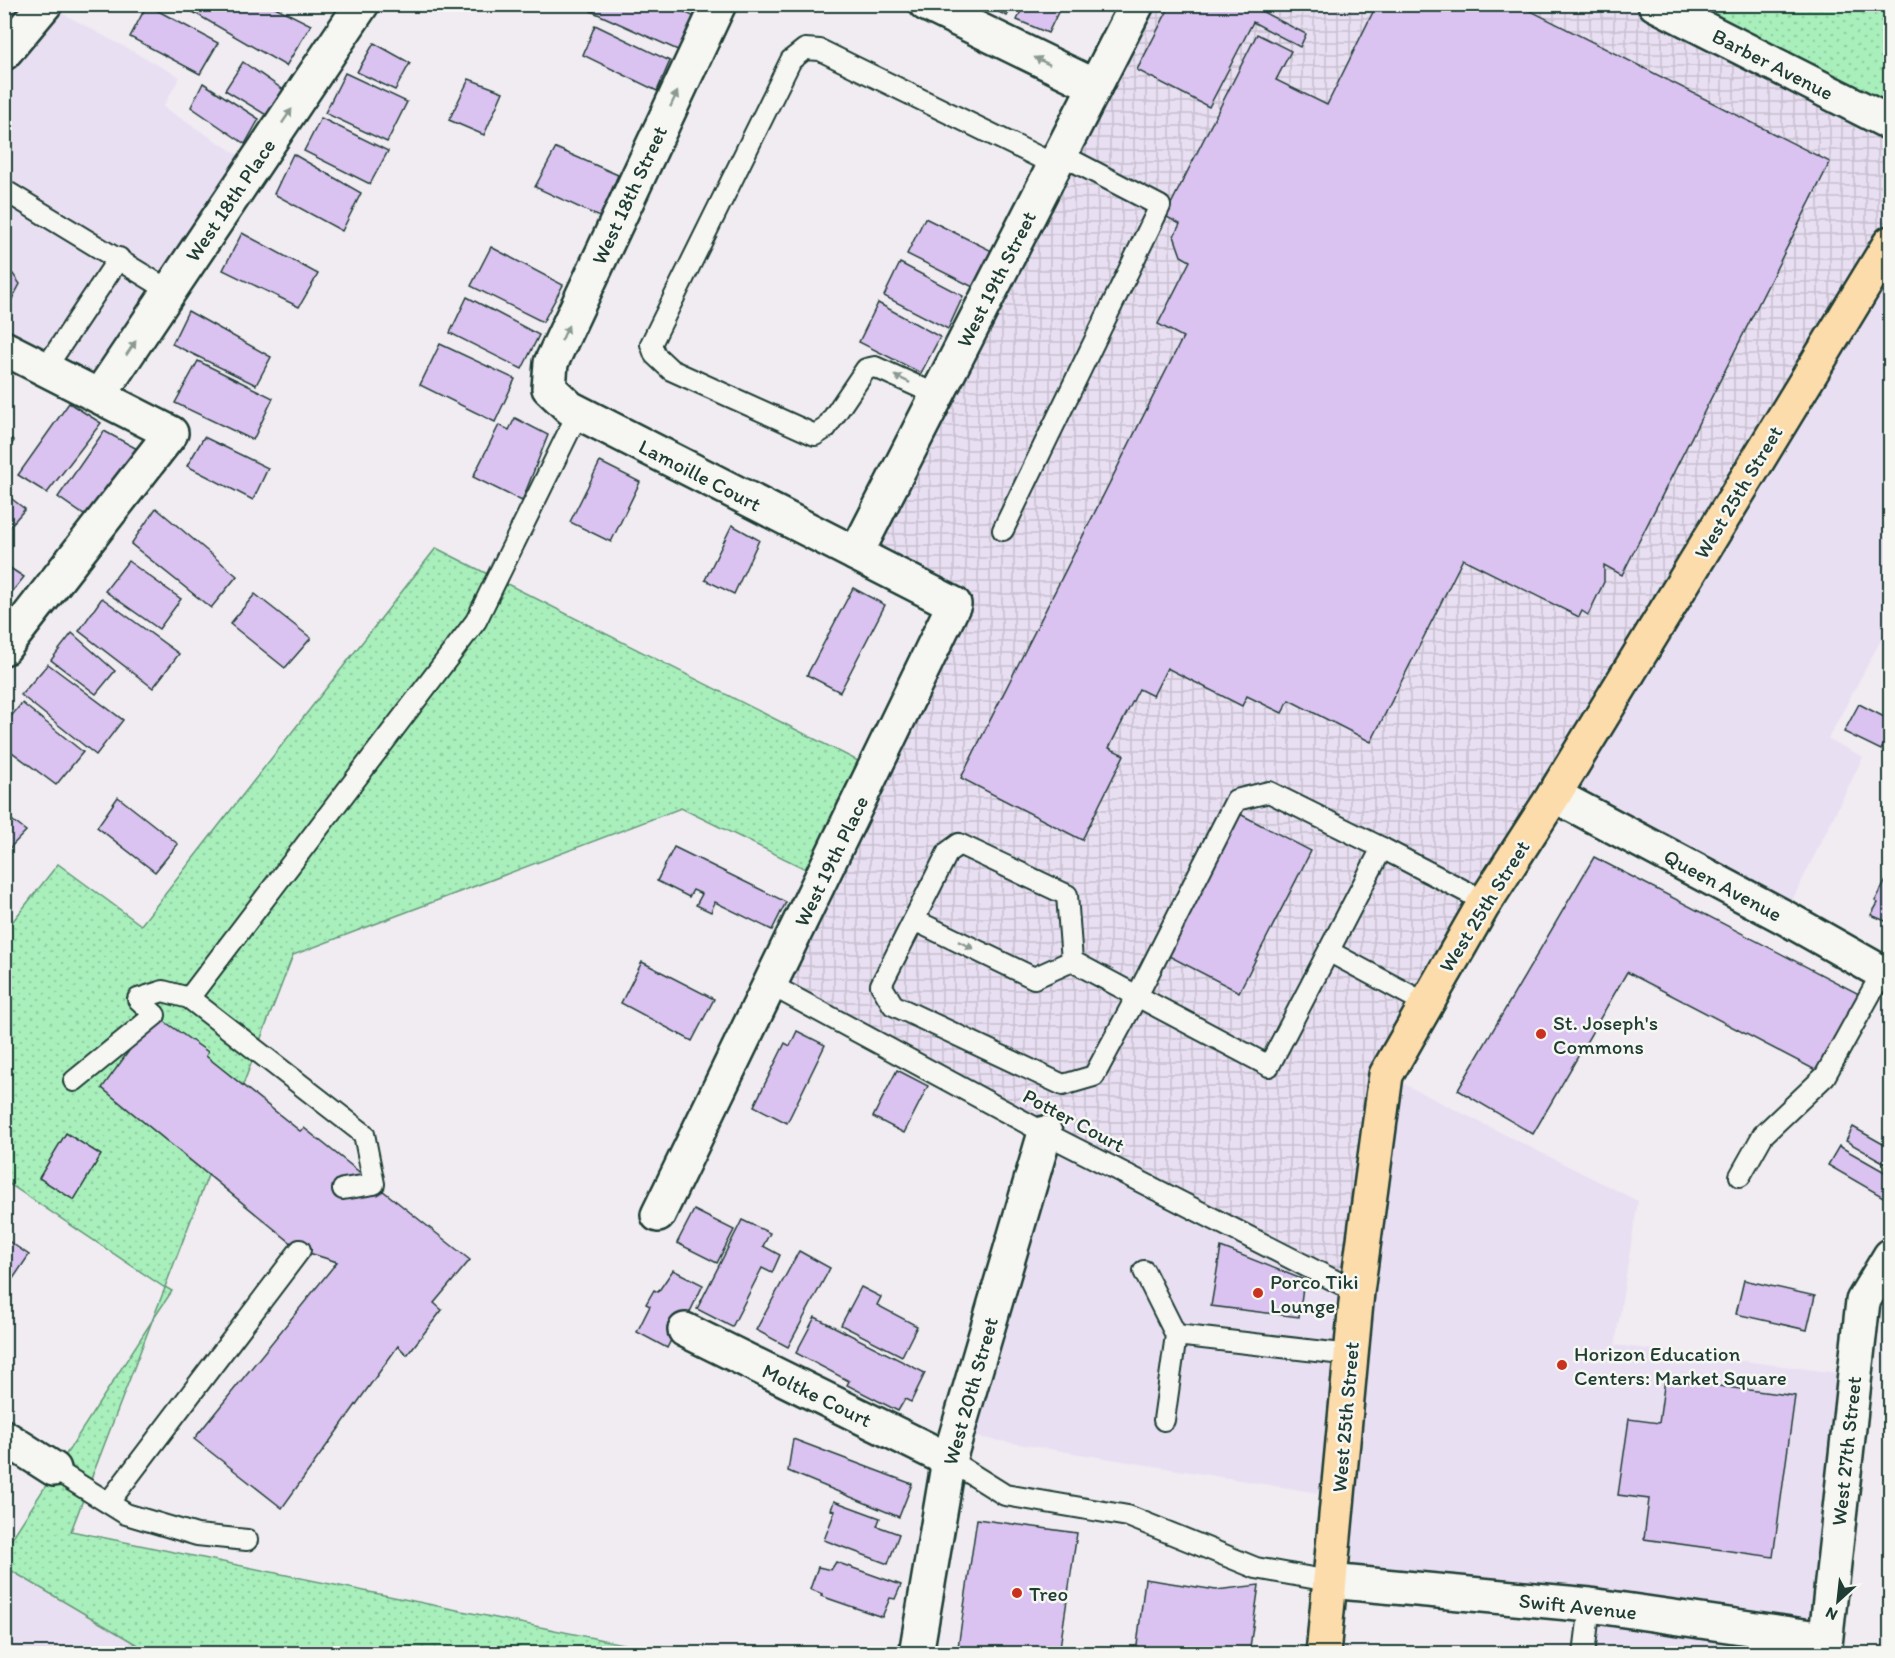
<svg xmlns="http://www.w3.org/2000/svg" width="1895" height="1658" font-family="Itim,sans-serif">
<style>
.built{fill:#e9dff2}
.industrial{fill:url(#industrial-grid)}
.grass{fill:url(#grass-dots);stroke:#649678;stroke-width:1.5}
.building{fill:#dac2f1;stroke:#1f3d34;stroke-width:1.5}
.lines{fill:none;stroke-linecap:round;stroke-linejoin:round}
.lane-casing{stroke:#1f3d34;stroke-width:24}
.street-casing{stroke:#1f3d34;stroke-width:38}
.secondary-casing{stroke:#1f3d34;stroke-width:38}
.primary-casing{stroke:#1f3d34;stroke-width:38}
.lane{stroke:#f6f6f2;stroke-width:20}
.street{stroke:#f6f6f2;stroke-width:33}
.secondary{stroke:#f6f6f2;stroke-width:33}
.primary{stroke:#fddcac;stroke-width:33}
.oneway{fill:#8a9a93}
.poi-dot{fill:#c8321e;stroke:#f6f6f2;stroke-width:2}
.labels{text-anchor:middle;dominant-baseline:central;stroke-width:5;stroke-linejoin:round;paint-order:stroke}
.street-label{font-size:21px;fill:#1f3d34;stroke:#f6f6f2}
.poi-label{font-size:21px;fill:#1f3d34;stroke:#f6f6f2;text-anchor:start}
</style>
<defs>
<pattern id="industrial-grid" width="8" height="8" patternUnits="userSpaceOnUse" patternTransform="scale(1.5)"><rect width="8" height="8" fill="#e9dff2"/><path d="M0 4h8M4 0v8" fill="none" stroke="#c7c0d0"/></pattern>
<pattern id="grass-dots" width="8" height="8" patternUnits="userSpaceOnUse" patternTransform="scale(1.5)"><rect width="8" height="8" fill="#a8efbc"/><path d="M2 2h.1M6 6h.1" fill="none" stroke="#90cea2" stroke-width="1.8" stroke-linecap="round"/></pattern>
</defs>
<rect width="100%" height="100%" fill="#f0ecf2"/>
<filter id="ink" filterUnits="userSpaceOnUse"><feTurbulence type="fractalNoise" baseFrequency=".0167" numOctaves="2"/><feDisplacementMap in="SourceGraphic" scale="12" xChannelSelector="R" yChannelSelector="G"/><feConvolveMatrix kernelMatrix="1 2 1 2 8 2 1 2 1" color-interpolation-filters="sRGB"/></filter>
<g filter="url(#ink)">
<!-- built -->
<g class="built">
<polygon points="4,5 47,5 180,77 163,107 254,165 99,396 5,348"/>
<polygon points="1890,243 1890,641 1882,638 1828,739 1863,757 1784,917 1554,795"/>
<polygon points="1386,1075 1638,1201 1615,1345 1855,1375 1824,1653 1584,1653 1590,1606 1329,1581 1337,1496 957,1434 1045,1133"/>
<polygon points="5,1567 151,1653 5,1653"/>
</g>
<!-- industrial -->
<polygon class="industrial" points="1137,5 1655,5 1890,123 1890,243 1386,1075 1357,1292 771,985 954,604 856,554"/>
<!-- grass -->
<g class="grass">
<polygon points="1655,5 1890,5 1890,123"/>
<polygon points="436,548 876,770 824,878 681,808 293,955 165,1287 172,1291 152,1321 71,1531 652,1650 644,1654 151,1653 5,1567 5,1549 152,1321 165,1288 5,1181 5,931 58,864 141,925"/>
</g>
<!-- building -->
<g class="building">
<polygon points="179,4 269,4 311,25 286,66"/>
<polygon points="593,4 668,4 697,18 680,51 591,11"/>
<polygon points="982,4 1013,4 1007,16"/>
<polygon points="1024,4 1062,4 1048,33 1017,20"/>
<polygon points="1171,4 1262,4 1259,10 1306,34 1300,47 1253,22 1209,107 1137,70"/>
<polygon points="1377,4 1517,4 1830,162 1622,575 1604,565 1604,582 1588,615 1582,611 1579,617 1463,559 1371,742 1289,700 1282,713 1247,696 1242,706 1167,668 1153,696 1139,689 1109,748 1124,755 1082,840 961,778 1183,337 1158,324 1190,261 1181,256 1174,236 1180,224 1165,216 1257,34 1291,51 1276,80 1327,105"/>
<polygon points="147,5 218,43 200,74 130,37"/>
<polygon points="595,25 670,61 657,91 583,55"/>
<polygon points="374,43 410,63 395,90 357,72"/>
<polygon points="243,62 285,91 268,116 225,90"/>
<polygon points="345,73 407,102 387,142 325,113"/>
<polygon points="469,79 503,92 484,135 449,120"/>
<polygon points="203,83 259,119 245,144 191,107"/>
<polygon points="321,118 388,151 370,184 304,151"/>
<polygon points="556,148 618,175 600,217 535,187"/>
<polygon points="293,154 361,193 342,231 274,194"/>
<polygon points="925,218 992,251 973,287 907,254"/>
<polygon points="242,233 318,274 299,307 223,270"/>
<polygon points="491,247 563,285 543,322 471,286"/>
<polygon points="900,263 963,296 948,329 884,296"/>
<polygon points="4,270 13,274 20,284 4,314"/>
<polygon points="467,297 539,335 522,369 450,333"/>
<polygon points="878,303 940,337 921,373 859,342"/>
<polygon points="188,311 271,357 256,385 172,344"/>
<polygon points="440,344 515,379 495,422 420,385"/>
<polygon points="198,361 273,398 253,440 175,403"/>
<polygon points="69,403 101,423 47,493 18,475"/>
<polygon points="515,418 548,435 522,501 473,477 499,425 509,430"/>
<polygon points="104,431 141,451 91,520 58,497"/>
<polygon points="4,433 14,441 4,455"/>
<polygon points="204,437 268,468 253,500 187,466"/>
<polygon points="600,462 640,482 611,542 570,522"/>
<polygon points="4,493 25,509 4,533"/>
<polygon points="156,508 237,576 211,608 131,544"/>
<polygon points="732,525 759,540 734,594 705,580"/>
<polygon points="128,561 181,599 159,629 105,591"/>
<polygon points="4,564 24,577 4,602"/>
<polygon points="853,588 885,605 840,692 807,675"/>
<polygon points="255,594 311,638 285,668 230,624"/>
<polygon points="102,598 179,654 153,688 79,631"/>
<polygon points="72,633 115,671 96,694 51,660"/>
<polygon points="48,664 123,720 96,755 21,695"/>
<polygon points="22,703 83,752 56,785 4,746 4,725"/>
<polygon points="1859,704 1890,720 1890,732 1881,750 1844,732"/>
<polygon points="118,797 178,844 155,872 97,827"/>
<polygon points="1238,813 1311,851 1239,992 1165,954"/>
<polygon points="4,814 26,831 4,854"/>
<polygon points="674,847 786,902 772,930 715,902 711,912 696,905 702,894 693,890 689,897 657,881"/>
<polygon points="1594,857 1861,995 1821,1073 1627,972 1533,1134 1458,1090"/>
<polygon points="1890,873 1890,923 1871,915 1878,903 1875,901"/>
<polygon points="642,962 714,999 692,1041 621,1003"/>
<polygon points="155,1015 208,1052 206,1056 300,1131 304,1128 470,1260 434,1303 442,1310 407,1355 398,1346 282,1508 194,1439 337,1262 300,1250 102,1088"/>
<polygon points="797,1031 825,1045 787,1123 754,1106 785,1043 790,1046"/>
<polygon points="897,1070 928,1086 904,1133 873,1117"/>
<polygon points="1853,1127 1890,1148 1890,1166 1846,1141"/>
<polygon points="66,1133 101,1155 74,1200 39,1178"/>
<polygon points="1839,1146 1890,1175 1890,1201 1828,1165"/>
<polygon points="694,1210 734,1230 717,1263 677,1243"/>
<polygon points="742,1220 770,1233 763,1246 780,1255 772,1273 762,1268 732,1327 697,1309"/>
<polygon points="4,1238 29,1255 4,1292"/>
<polygon points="1221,1247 1304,1280 1299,1317 1211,1306"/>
<polygon points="799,1251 830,1268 788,1347 756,1330"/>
<polygon points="673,1270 703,1285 683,1326 679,1324 667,1348 637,1332 650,1306 646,1304 654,1290 658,1292"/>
<polygon points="1744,1280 1815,1296 1807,1330 1736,1314"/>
<polygon points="861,1287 881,1297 877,1305 917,1326 902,1356 841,1325"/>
<polygon points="815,1317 925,1373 911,1402 905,1399 898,1411 847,1385 849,1381 796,1353"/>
<polygon points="1665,1379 1795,1396 1773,1557 1644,1539 1649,1499 1618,1495 1629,1419 1659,1423"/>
<polygon points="793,1439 912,1484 899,1517 788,1471"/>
<polygon points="834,1501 880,1518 877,1526 899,1534 888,1564 824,1540 835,1511 831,1510"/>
<polygon points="977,1519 1077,1533 1059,1654 957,1654"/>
<polygon points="836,1562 901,1585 895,1599 890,1598 882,1617 821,1596 822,1594 810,1589 818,1567 831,1570"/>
<polygon points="1145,1579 1216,1590 1259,1585 1249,1654 1136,1654"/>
</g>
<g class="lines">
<!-- lane casing -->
<g class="lane-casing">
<g id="lane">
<polyline points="4,190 170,291"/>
<polyline points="45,369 119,258"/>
<polyline points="937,395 875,367 866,369 826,428 815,435 671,370 655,355 651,344 791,60 805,49 820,50 1055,165"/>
<polyline points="1003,530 1160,206 1060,154"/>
<polygon points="1269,792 1382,848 1269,1066 1137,996 1236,800"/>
<polygon points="959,844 1067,895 1072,961 1137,996 1094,1076 1063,1085 893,1005 881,985 948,852"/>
<polyline points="1382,848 1486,902"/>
<polyline points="914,920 1034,978 1072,961"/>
<polyline points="1330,952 1425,1003"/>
<polyline points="771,985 1045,1133 1357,1292"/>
<polyline points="189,998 476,621 578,413"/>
<polyline points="74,1081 155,1015 138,999 163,991 189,998 364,1134 374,1184 343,1189"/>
<polyline points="1740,1176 1763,1135 1825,1076 1882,973"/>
<polyline points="1144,1271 1176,1335"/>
<polyline points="1164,1420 1176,1335 1351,1355"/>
<polyline points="949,1460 1005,1495 1128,1516 1256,1568 1329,1581"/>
<polyline points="54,1469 126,1514 197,1535 247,1540"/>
<polyline points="109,1502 300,1250"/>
<polyline points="1584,1654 1590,1605"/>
</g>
</g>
<!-- street casing -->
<g class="street-casing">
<g id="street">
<polyline points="926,4 1095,86"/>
<polyline points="4,348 171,433 4,648"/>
<polyline points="99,396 362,4"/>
<polyline points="856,554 1137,4"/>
<polyline points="1554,795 1784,917 1890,977"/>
<polyline points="658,1215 954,604 570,408 549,388 551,363 719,4"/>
<polyline points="685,1330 949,1460"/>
<polyline points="4,1437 54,1469"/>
<polyline points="1329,1581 1590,1605 1825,1639"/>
<polyline points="916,1654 949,1460 1045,1133"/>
<polyline points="1824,1654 1863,1301 1890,1256"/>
</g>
</g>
<!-- secondary casing -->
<g class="secondary-casing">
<g id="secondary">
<polyline points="1655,4 1890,123"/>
<polyline points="4,53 45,4"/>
</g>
</g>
<!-- primary casing -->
<g class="primary-casing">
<polyline id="primary" points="1323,1654 1357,1292 1386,1075 1482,907 1554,795 1890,243"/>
</g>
<!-- lane -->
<use href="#lane" class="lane"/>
<!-- street -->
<use href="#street" class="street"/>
<!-- secondary -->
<use href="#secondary" class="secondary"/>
<!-- primary -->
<use href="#primary" class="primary"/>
</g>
<!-- one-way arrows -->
<defs><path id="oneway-solid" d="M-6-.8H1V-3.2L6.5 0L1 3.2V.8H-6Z" transform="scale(1.5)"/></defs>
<g class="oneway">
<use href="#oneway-solid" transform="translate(1042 61) rotate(-154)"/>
<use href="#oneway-solid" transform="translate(674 99) rotate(-65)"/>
<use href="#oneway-solid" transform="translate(287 116) rotate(-56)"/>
<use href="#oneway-solid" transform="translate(565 333) rotate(-65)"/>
<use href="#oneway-solid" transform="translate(131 348) rotate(-56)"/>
<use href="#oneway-solid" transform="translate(902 379) rotate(-155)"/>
<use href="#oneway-solid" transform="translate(966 945) rotate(26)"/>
</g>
</g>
<!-- markers -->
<g class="poi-dot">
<circle cx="1541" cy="1034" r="6"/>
<circle cx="1258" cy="1293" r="6"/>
<circle cx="1562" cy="1365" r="6"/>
<circle cx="1017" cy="1593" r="6"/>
</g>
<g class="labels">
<!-- street labels -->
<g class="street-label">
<text transform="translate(1773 64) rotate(27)">Barber Avenue</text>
<text transform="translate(629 195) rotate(-65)">West 18th Street</text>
<text transform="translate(230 200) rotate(-56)">West 18th Place</text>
<text transform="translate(996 279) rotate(-63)">West 19th Street</text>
<text transform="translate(700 475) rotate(27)">Lamoille Court</text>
<text transform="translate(1738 492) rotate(-59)">West 25th Street</text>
<text transform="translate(831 861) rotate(-64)">West 19th Place</text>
<text transform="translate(1723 885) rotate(28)">Queen Avenue</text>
<text transform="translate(1484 906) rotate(-58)">West 25th Street</text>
<text transform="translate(1074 1120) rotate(28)">Potter Court</text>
<text transform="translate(970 1391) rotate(-74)">West 20th Street</text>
<text transform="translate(817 1395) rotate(26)">Moltke Court</text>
<text transform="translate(1345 1417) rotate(-85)">West 25th Street</text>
<text transform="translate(1846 1451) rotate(-84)">West 27th Street</text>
<text transform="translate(1578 1606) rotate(6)">Swift Avenue</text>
</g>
<!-- poi labels -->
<g class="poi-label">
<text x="1553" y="1022">St. Joseph's<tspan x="1553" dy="24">Commons</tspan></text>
<text x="1270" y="1281">Porco Tiki<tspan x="1270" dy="24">Lounge</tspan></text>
<text x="1574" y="1353">Horizon Education<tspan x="1574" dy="24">Centers: Market Square</tspan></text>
<text x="1029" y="1593">Treo</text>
</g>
</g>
<!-- margin -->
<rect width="1895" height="1658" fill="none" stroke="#f6f6f2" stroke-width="24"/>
<rect x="12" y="12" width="1871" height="1634" fill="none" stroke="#1f3d34" stroke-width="2" filter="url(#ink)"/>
<!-- north arrow -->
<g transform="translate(1838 1601) rotate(207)" stroke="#f6f6f2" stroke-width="4.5" paint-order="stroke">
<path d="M0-4.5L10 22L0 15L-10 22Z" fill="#1f3d34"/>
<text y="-9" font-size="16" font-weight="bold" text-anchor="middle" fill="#1f3d34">N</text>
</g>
</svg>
